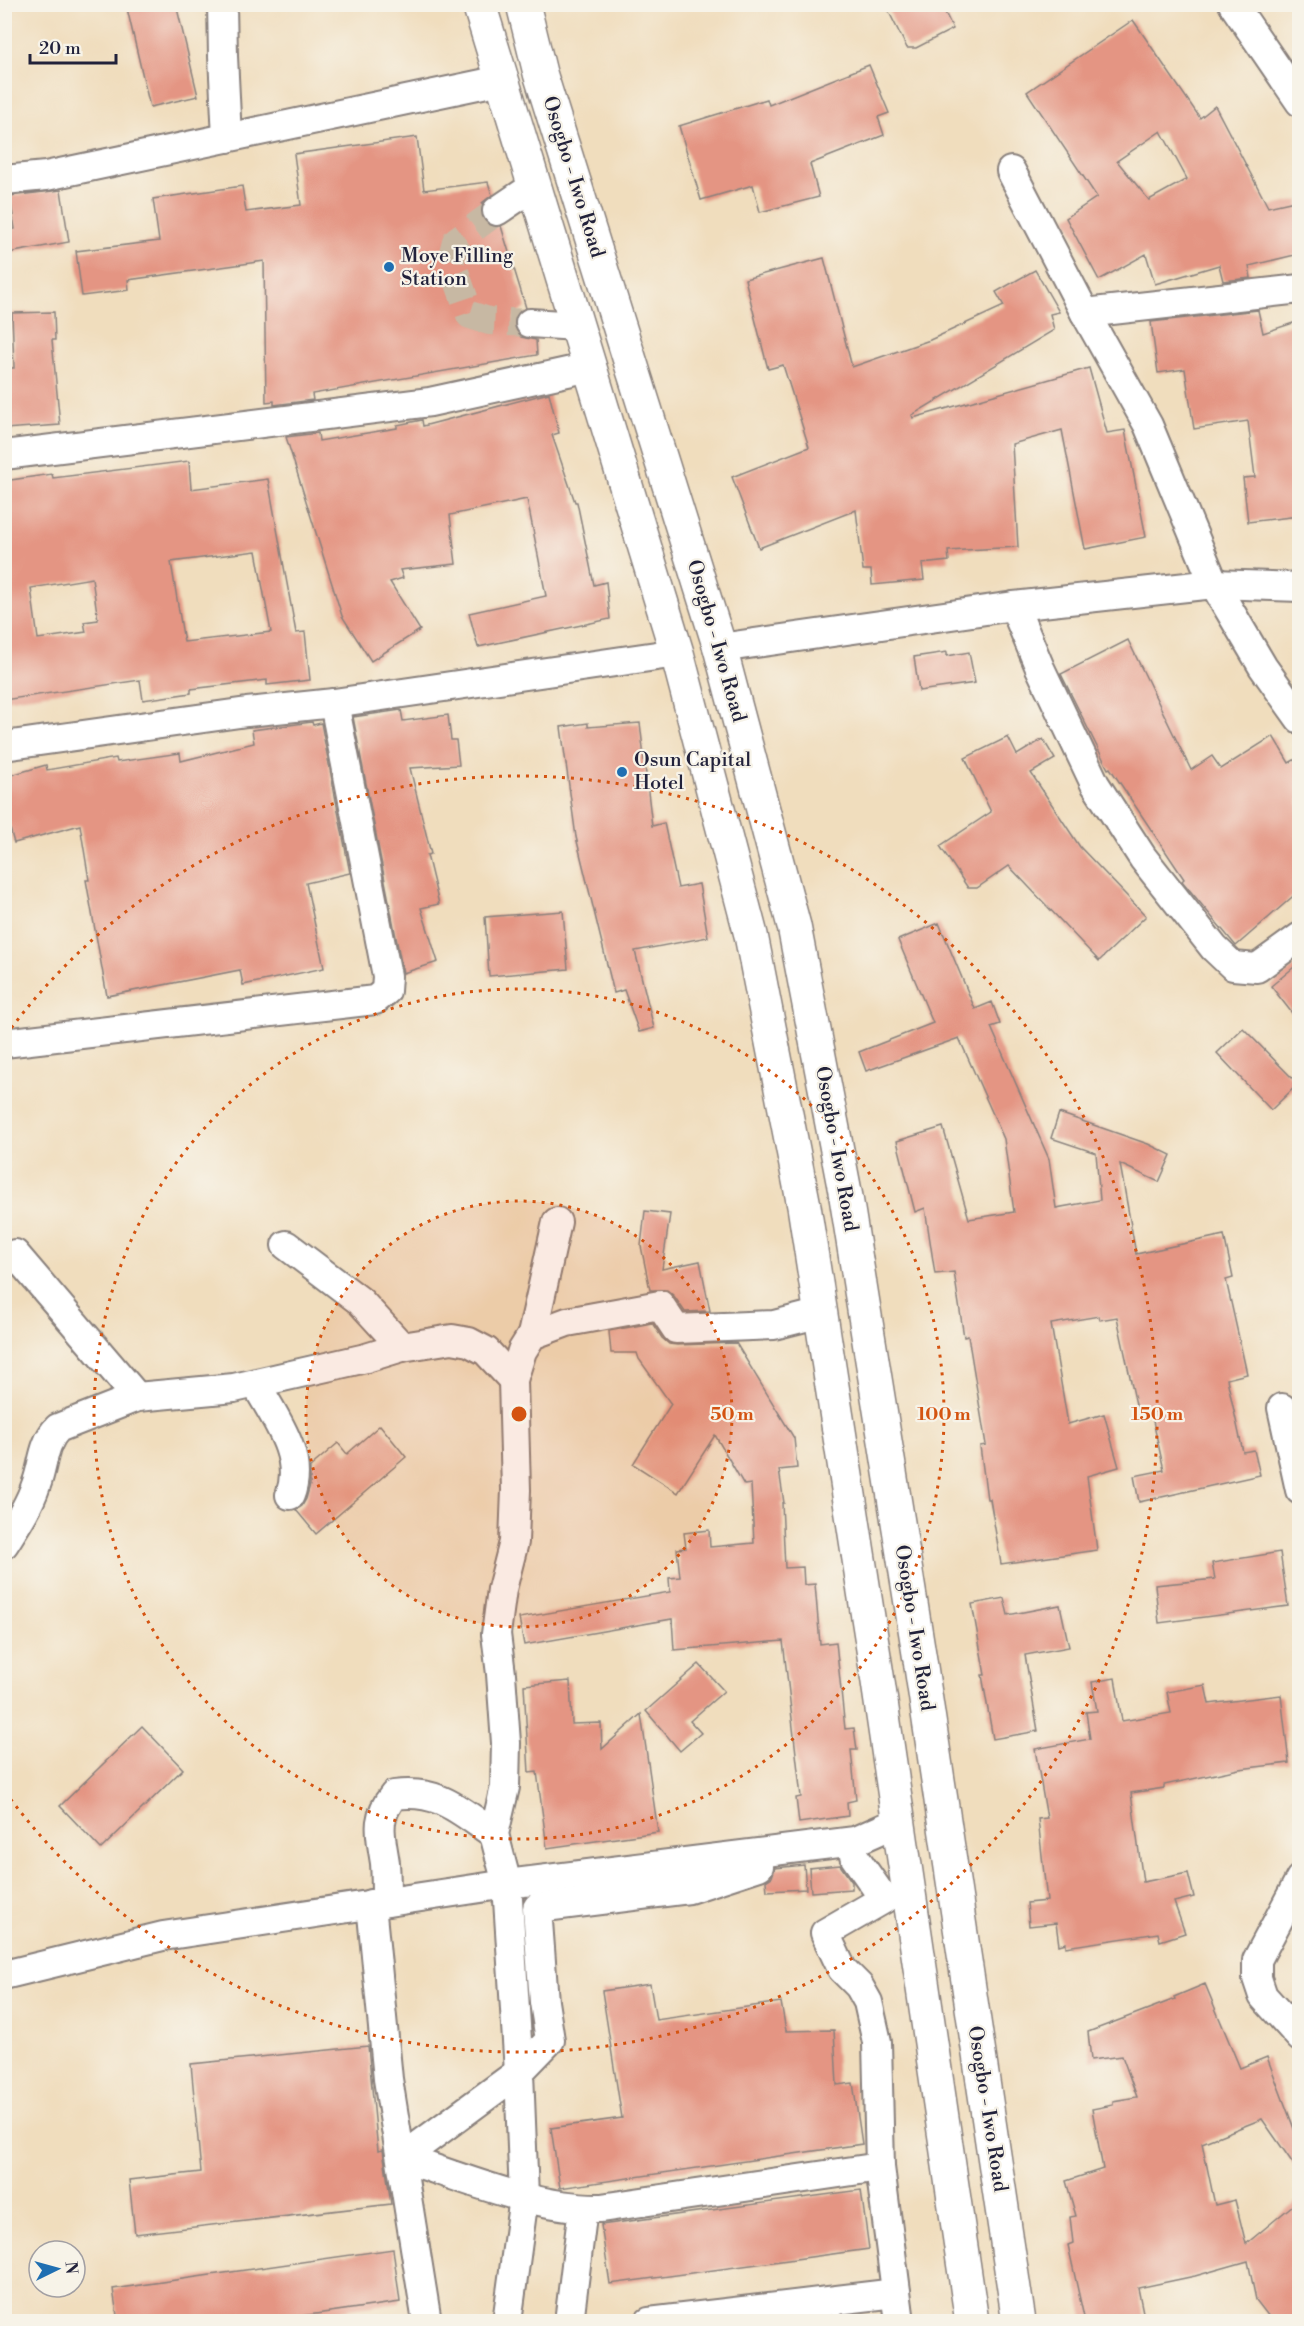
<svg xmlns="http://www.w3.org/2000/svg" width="1304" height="2326" font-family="'Libre Bodoni',serif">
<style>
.building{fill:#e49583;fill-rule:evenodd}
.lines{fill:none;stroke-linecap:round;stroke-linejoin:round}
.minor-tunnel{stroke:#c7b8a3;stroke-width:28;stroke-dasharray:28 14;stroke-linecap:butt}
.minor-casing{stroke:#89807c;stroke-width:32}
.major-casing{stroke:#89807c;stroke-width:36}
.minor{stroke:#fff;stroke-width:28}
.major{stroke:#fff;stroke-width:33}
.ring{fill:none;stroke:#d45411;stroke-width:3;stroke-dasharray:3 6}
.poi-dot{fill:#1f6fb2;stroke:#f7f3e8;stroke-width:2}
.labels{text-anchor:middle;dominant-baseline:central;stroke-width:4.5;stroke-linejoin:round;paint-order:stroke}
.street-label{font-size:20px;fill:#22223b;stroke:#f7f3e8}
.poi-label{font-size:20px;fill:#22223b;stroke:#f7f3e8;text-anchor:start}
.centre{fill:#d45411;stroke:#f7f3e8;stroke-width:3}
.ring-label{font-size:18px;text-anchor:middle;font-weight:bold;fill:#d45411;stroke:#f7f3e8;stroke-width:4.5;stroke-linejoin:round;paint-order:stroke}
</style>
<rect width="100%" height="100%" fill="#f7f3e8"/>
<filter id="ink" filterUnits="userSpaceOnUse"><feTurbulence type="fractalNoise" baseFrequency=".0167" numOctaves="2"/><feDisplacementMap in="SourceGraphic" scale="12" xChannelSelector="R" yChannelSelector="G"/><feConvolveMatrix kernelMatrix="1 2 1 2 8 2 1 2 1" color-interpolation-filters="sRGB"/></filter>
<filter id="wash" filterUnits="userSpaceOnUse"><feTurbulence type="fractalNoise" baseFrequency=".008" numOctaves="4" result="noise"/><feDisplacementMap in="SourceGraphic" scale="24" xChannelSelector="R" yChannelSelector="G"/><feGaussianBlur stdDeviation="1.35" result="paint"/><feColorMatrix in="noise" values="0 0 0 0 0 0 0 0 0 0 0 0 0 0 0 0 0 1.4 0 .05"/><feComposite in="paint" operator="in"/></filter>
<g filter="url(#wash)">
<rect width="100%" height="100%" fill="#f0ddbd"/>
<g id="blocks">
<!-- building -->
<g class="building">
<polygon points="126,4 176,4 198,96 150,107"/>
<polygon points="885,4 941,4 953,29 916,48 907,48"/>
<path d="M1133,20l67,98 15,-12 53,101 31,-7v54l-50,12 2,12 -28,3 -4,-16 -64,19 -9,-30 -47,26 -33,-62 31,-21 -70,-105zM1161,131l26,48 -38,21 -32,-39z"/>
<polygon points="869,65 889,113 878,117 884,135 810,164 819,197 760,212 753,185 701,200 679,126 767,99 769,105"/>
<polygon points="417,137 424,190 488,182 492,195 482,203 481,213 483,220 489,226 501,226 526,308 516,314 514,323 515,330 521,337 536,340 537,355 312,394 313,400 274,405 274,401 266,402 264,261 128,280 129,290 82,296 76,251 159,241 153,199 242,186 246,212 301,205 294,154"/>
<polygon points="61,190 69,242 8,253 5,231 15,229 10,196"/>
<polygon points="824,258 852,367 930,340 1004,306 996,292 1035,270 1059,312 1050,314 1054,330 912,415 913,418 1089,368 1107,433 1125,430 1146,537 1085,549 1062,430 1012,444 1018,547 948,551 949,561 922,564 924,580 872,585 871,570 863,570 856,510 759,548 732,477 809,447 783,365 768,369 745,279"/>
<polygon points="1258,310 1263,333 1299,321 1299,516 1248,522 1243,478 1255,477 1248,421 1194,429 1185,369 1158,373 1151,322"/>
<polygon points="54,312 55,340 52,340 60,425 4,429 4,368 14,368 12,313"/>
<polygon points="549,393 559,433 552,435 575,502 577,502 594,585 606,582 610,619 478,647 469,613 546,596 527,499 450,515 456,564 400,570 403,578 390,582 420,630 371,661 342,616 286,437 318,433 319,441 397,428 397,425 422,420 423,426"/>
<path d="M189,461l2,28 77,-10 28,154 9,-1 5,48 -43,5v-5l-76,9v4l-48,7 -3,-20 -136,20v-219l48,-7 1,4zM256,551l15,81 -87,10 -13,-80zM92,578l6,42 -14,2 2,10 -48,7 -7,-51z"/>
<polygon points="1128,640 1191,770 1212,756 1221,769 1273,736 1289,763 1299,757 1299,891 1236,946 1182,881 1184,879 1110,768 1108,769 1061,674"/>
<polygon points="947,652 947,656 969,652 975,683 919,691 914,657"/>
<polygon points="401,710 403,721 448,715 451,740 456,740 459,765 410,768 431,854 427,855 439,904 421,908 438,962 403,973 353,717"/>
<polygon points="312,722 313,725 321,723 350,873 306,883 324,968 243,985 240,970 107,996 86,880 89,880 80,825 14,843 4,807 4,777 46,765 47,770 116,758 117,762 180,753 181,761 254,743 252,730"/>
<polygon points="588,723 588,727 640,723 652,826 664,823 678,888 699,884 708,937 635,951 654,1028 639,1032 624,990 614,993 576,837 561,727"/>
<polygon points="1008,737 1017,755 1043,739 1055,759 1031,773 1080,847 1146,916 1099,961 1009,866 977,888 968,888 940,846 991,812 965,758"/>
<polygon points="563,911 568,969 489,976 485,917"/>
<polygon points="939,923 975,1009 992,1002 1000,1024 991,1027 1049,1159 1056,1208 1100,1200 1096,1153 1051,1138 1059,1113 1148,1144 1171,1155 1159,1182 1120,1164 1136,1254 1224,1235 1233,1278 1226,1280 1247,1374 1227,1379 1243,1452 1254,1450 1260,1475 1139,1502 1134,1476 1164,1470 1151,1412 1138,1414 1117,1317 1100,1320 1099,1316 1051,1324 1068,1424 1104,1414 1119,1467 1087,1476 1097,1550 1001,1564 990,1499 987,1499 980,1446 986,1445 968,1336 964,1337 954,1272 935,1274 925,1208 915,1212 897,1141 943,1127 969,1219 1014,1212 1004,1139 959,1038 866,1071 859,1052 933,1023 898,940"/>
<polygon points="1299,963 1299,1022 1271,986"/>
<polygon points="1243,1028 1298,1084 1271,1110 1217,1053"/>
<polygon points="645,1211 670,1214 662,1269 700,1261 710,1311 685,1312 674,1296 667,1290 650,1290 641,1246"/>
<polygon points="652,1323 662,1338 669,1344 677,1345 736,1343 794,1438 797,1468 779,1470 784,1503 782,1503 785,1568 803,1567 804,1585 815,1584 820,1644 836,1642 845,1729 854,1728 857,1750 851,1750 856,1800 847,1802 848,1816 799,1823 796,1798 801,1797 783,1641 674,1650 672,1619 524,1645 519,1618 670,1592 669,1578 680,1577 677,1549 686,1548 684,1533 709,1530 710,1547 754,1543 751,1484 744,1485 715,1435 678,1493 633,1464 671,1404 639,1359 637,1353 611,1353 609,1331"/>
<polygon points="380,1425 406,1457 316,1534 296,1510 302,1506 306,1499 310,1485 310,1467 338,1443 347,1454"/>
<polygon points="1280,1552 1288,1606 1159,1623 1155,1585 1215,1579 1212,1563"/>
<polygon points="1004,1598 1008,1615 1060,1605 1069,1647 1025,1655 1038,1731 993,1739 982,1675 985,1675 972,1604"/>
<polygon points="699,1664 724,1691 690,1721 701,1733 680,1751 646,1711"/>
<polygon points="1115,1678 1122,1721 1171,1713 1167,1692 1205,1685 1209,1704 1281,1695 1289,1763 1239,1769 1164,1785 1164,1788 1131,1793 1143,1882 1188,1873 1194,1897 1174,1902 1185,1933 1160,1941 1158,1933 1066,1947 1066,1943 1059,1945 1056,1923 1029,1926 1027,1903 1047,1901 1038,1819 1047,1818 1035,1749 1090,1739 1086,1712 1097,1711 1092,1682"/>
<polygon points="570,1681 572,1724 601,1723 602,1749 641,1714 658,1832 547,1848 537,1772 529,1773 524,1685"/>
<polygon points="142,1726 183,1769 101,1849 60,1806"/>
<polygon points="804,1865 806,1889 767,1891 766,1881 772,1877 775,1868"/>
<polygon points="840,1865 852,1882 852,1889 811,1892 809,1868"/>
<polygon points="650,1984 656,2020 781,2002 786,2031 834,2030 837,2085 853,2083 862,2144 560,2188 551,2128 622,2118 602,1991"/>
<polygon points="1205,1984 1240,2068 1267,2057 1299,2142 1299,2172 1262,2119 1202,2143 1215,2205 1235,2200 1246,2244 1299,2200 1299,2322 1273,2322 1256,2300 1248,2261 1195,2276 1138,2288 1145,2322 1085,2322 1068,2245 1073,2243 1070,2217 1076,2216 1066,2181 1103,2169 1092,2109 1113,2105 1113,2101 1137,2097 1122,2056 1091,2060 1088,2032 1175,1999 1174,1997"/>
<polygon points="368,2046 378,2151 383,2150 391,2204 135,2234 129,2180 201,2172 191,2064"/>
<polygon points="861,2190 869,2249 610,2284 601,2225"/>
<polygon points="393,2249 400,2302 259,2322 118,2322 113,2289"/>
</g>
</g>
</g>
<g filter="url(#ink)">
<use href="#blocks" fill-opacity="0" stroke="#89807c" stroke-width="1.5"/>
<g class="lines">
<!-- minor-tunnel -->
<polyline class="minor-tunnel" points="497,211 456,241 451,260 470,315 489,321 530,323"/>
<!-- minor casing -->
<g class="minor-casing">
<g id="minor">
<polyline points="222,4 223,56 227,138"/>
<polyline points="1233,4 1300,102"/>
<polyline points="1011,171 1085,313 1148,425 1214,584 1263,667 1300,719"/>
<polyline points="4,180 46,176 501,80"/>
<polyline points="497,211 534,186"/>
<polyline points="1085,313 1300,289"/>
<polyline points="530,323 577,326"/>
<polyline points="4,455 430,402 590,367"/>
<polyline points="1014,606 1040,668 1095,784 1143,858 1214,948 1233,966 1257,968 1300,937"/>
<polyline points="720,648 1014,606 1214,584 1300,587"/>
<polyline points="4,746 247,712 334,703 677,653"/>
<polyline points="4,1043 375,1000 386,991 387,976 334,703"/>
<polyline points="286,1245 360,1301 402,1347"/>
<polyline points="15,1254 137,1397"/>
<polyline points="532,1335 557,1222"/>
<path d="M256,1384c18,33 49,72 34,111"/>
<polyline points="1282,1408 1300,1490"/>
<path d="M4,1544c12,-19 25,-38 32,-59 8,-20 6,-41 22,-57l79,-31 97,-9 132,-30 36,-11 50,-8 17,3 17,9 27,29"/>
<polyline points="854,1856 884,1899 825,1933 842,1969 859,1986 868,2002 877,2042 880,2167 900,2322"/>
<polyline points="1300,1879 1257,1960 1257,1978 1263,1996 1300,2037"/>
<path d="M386,1902c0,-13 0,-26 -1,-39 -4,-28 -11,-44 9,-68 45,-6 65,15 100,39"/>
<polyline points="371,1904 388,2079 427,2322"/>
<polyline points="4,1975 163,1936 507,1884 855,1841 898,1822"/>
<polyline points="402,2158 519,2072 550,2040 544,2002 537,1908 689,1889 759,1866"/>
<path d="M402,2158c62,20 134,51 199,50l279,-41"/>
<polyline points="507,2322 524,2197 519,2072 507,1884 494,1834 505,1787 506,1743 501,1674 496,1634 502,1589 514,1542 516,1490 513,1380 522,1351 532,1335 567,1322 660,1305 676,1329 774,1325 821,1313"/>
<polyline points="569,2322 583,2208"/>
<polyline points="649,2322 896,2293"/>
</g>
</g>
<!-- major casing -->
<g class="major-casing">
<g id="major">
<polyline points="479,4 677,653 751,935 804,1206 877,1675 972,2322"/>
<polyline points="523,4 540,73 720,648 794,926 846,1197 920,1660 1019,2322"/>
</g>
</g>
<!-- minor -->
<use href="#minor" class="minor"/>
<!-- major -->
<use href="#major" class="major"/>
</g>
</g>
<!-- distance rings -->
<circle cx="519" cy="1414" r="213" fill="#d45411" fill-opacity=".12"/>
<g class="ring">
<circle cx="519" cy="1414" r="213"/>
<circle cx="519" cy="1414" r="425"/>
<path d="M6 1035A638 638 0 1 1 6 1793"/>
</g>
<!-- markers -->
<g class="poi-dot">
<circle cx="389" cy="267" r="6"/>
<circle cx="622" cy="772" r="6"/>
</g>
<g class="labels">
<!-- street labels -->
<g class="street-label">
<text transform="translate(573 177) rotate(73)">Osogbo - Iwo Road</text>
<text transform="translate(716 641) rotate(74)">Osogbo - Iwo Road</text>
<text transform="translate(836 1149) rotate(80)">Osogbo - Iwo Road</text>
<text transform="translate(914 1628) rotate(81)">Osogbo - Iwo Road</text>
<text transform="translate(987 2109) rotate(81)">Osogbo - Iwo Road</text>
</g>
<!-- poi labels -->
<g class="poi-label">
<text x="401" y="256">Moye Filling<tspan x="401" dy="23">Station</tspan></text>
<text x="634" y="760">Osun Capital<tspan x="634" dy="23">Hotel</tspan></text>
</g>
</g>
<circle cx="519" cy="1414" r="9" class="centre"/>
<g class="ring-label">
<text x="732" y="1420">50 m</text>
<text x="944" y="1420">100 m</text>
<text x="1157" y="1420">150 m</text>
</g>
<!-- margin -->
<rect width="1304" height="2326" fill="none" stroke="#f7f3e8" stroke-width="24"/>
<!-- north arrow -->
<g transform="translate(57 2269) rotate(85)"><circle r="28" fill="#f7f3e8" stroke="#a29fa3" stroke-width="1.5"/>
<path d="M0-4.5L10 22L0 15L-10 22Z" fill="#1f6fb2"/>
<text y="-9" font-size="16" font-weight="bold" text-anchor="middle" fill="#22223b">N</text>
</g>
<!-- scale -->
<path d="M30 54v9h86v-9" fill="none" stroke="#22223b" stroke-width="3"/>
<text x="39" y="54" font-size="18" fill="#22223b" stroke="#f7f3e8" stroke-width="4.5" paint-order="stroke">20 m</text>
</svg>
